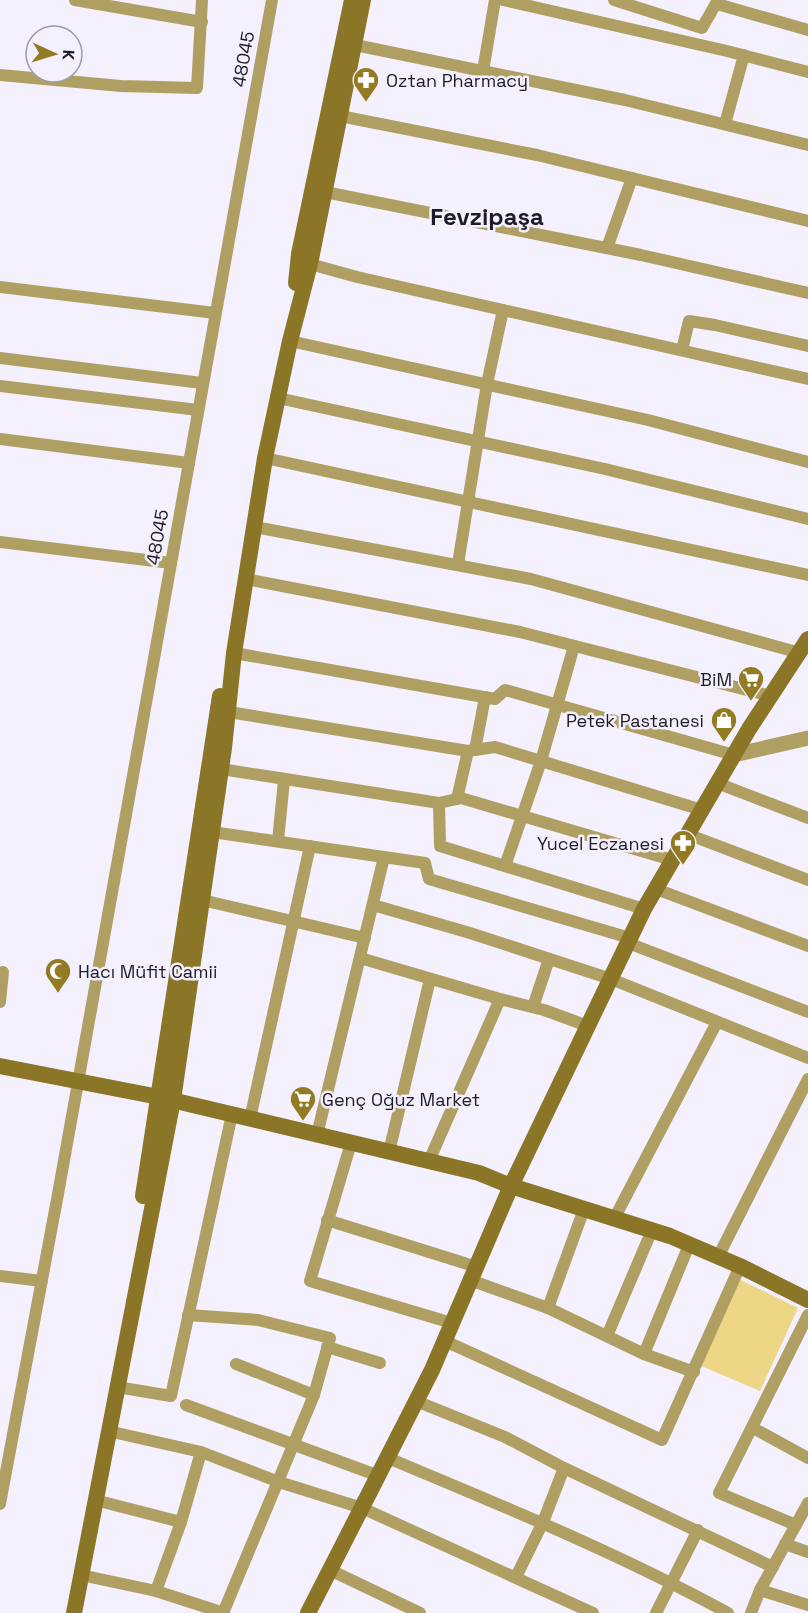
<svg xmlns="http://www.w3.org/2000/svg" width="808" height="1613" font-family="'Space Grotesk',sans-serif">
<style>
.green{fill:#edd686}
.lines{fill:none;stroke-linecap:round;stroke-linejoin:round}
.minor{stroke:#b09f62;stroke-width:12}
.tertiary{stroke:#b09f62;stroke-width:15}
.secondary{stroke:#8b7627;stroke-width:16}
.labels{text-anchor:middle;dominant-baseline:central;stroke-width:5;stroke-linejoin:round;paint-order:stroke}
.street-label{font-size:18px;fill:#1e1a26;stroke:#f4f0fe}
.poi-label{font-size:18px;fill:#1e1a26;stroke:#f4f0fe;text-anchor:start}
.district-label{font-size:24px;font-weight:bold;fill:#1e1a26;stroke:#f4f0fe}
</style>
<rect width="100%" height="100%" fill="#f4f0fe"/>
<!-- green -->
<polygon class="green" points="739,1279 798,1308 760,1391 699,1365"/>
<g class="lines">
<!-- minor -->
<g class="minor">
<polyline points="75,0 202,22"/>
<polyline points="503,0 727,51 808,72"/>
<polyline points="614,0 702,28 718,0"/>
<polyline points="717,4 808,30"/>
<polyline points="355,45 625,100 808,145"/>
<polyline points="483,71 495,0"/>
<polyline points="0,75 121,86 197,88 202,0"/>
<polyline points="340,116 537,155 808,221"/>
<polyline points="725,124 744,55"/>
<polyline points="325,192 641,255 808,293"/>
<polyline points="607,248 632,178"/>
<polyline points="310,264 357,277 808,379"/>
<polyline points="0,287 215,313"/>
<polyline points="290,341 648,420 808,462"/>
<polyline points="682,350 689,321 715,325 808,346"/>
<polyline points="0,358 202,383"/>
<polyline points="0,386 198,410"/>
<polyline points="278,398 605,469 808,519"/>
<polyline points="0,439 189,463"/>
<polyline points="265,458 808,575"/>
<polyline points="255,527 531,579 800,653"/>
<polyline points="0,542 171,563"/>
<polyline points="458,564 487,384 503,310"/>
<polyline points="246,579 520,632 771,696"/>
<polyline points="234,653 495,699 505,690 734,755"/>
<polyline points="229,712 468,751 495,747 702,810"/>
<polyline points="475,750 485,697"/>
<polyline points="221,769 439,803 461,798 672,860"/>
<polyline points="717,783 808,818"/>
<polyline points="457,799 468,751"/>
<polyline points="439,803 440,846 644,909"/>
<polyline points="212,832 425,863 429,879 630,938"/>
<polyline points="687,834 808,880"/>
<polyline points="278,841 284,780"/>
<polyline points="505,866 541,761 574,646"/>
<polyline points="656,889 808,946"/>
<polyline points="202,900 365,938"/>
<polyline points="373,905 470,933 611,979 808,1058"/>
<polyline points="628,943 808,1012"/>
<polyline points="360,958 500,999 544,1010 588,1026"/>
<polyline points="0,1002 3,972"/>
<polyline points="533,1007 549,959"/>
<polyline points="250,1119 310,846"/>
<polyline points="317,1135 384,857"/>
<polyline points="351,1143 310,1281 452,1323"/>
<polyline points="389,1152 430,979"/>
<polyline points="429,1161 500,999"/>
<polyline points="614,1219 717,1022"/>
<polyline points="327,1220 477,1267"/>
<polyline points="718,1257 808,1079"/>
<polyline points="0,1276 42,1281"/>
<polyline points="470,1280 548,1308 644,1354 694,1372"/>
<polyline points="548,1308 584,1209"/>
<polyline points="188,1315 258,1320 330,1338 314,1395 223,1613"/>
<polyline points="607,1336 652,1230"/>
<polyline points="445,1341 662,1440 740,1266"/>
<polyline points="327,1347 380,1363"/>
<polyline points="644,1354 689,1245"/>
<polyline points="236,1364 314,1395"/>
<polyline points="117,1387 171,1396 232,1114"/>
<polyline points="416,1401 505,1437 564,1468 773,1567"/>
<polyline points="186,1405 379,1476"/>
<polyline points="753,1428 808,1458"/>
<polyline points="108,1431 201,1452 279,1482 362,1508 593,1613"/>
<path d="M388,1458c115,48 230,95 340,155"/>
<polyline points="95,1500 181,1522"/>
<polyline points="0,1504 58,1194 272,0"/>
<polyline points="796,1525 719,1493 808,1315"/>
<polyline points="785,1544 808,1552"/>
<polyline points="330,1570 420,1613"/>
<polyline points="81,1575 156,1591 224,1613"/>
<polyline points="516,1577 543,1522 564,1468"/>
<polyline points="760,1590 808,1605"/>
<polyline points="156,1591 181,1522 201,1452"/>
<polyline points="656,1613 698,1530"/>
<polyline points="751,1613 760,1590 808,1503"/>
</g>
<!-- tertiary -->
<polyline class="tertiary" points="734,755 808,738"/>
<!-- secondary -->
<g class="secondary">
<polyline points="296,283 299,254 352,0"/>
<polyline points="0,1066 159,1097 479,1173 511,1186 670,1236 740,1266 808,1300"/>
<polyline points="143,1196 220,696"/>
<polyline points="74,1613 173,1100 224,748 234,653 265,458 290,341 310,264 363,0"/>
<polyline points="308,1613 432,1370 511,1186 644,909 749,729 808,639"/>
</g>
</g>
<!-- icons -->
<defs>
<g id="pharmacy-pin" transform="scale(1.35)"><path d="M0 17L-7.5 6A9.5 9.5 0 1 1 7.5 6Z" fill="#927b22" stroke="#f4f0fe"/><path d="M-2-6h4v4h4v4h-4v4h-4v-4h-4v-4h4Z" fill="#fff"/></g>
<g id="supermarket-pin" transform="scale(1.35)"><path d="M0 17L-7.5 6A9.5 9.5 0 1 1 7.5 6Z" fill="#927b22" stroke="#f4f0fe"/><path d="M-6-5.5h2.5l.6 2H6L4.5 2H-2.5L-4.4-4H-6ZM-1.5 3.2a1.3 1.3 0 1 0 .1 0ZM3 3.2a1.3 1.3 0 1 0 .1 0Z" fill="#fff"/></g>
<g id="shop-pin" transform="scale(1.35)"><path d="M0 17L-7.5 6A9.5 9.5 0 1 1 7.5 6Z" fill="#927b22" stroke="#f4f0fe"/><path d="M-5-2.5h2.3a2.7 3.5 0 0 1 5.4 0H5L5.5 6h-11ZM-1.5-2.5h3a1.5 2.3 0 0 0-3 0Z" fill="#fff"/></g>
<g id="mosque-pin" transform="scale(1.35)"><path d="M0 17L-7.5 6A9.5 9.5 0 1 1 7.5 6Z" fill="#927b22" stroke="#f4f0fe"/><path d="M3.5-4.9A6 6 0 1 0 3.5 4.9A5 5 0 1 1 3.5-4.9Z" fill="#fff"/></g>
</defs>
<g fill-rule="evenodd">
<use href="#pharmacy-pin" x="366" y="80"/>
<use href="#supermarket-pin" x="751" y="679"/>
<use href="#shop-pin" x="724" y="720"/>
<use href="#pharmacy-pin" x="683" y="843"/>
<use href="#mosque-pin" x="58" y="971"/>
<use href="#supermarket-pin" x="303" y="1099"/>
</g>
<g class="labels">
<!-- street labels -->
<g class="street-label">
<text transform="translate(243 59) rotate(-80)">48045</text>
<text transform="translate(157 537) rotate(-80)">48045</text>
</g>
<!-- poi labels -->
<g class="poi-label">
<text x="386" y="80">Oztan Pharmacy</text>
<text x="732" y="679" text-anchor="end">BiM</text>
<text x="704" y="720" text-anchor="end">Petek Pastanesi</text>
<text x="664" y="843" text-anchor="end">Yucel Eczanesi</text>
<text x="78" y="971">Hacı Müfit Camii</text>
<text x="322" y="1099">Genç Oğuz Market</text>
</g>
<!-- district labels -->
<g class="district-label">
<text x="487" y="216">Fevzipaşa</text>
</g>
</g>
<!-- north arrow -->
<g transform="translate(54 54) rotate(94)"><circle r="28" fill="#f4f0fe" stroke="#9e9aa8" stroke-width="1.5"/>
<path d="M0-4.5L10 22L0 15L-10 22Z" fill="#927b22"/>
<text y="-9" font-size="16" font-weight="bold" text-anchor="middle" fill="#1e1a26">K</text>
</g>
</svg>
